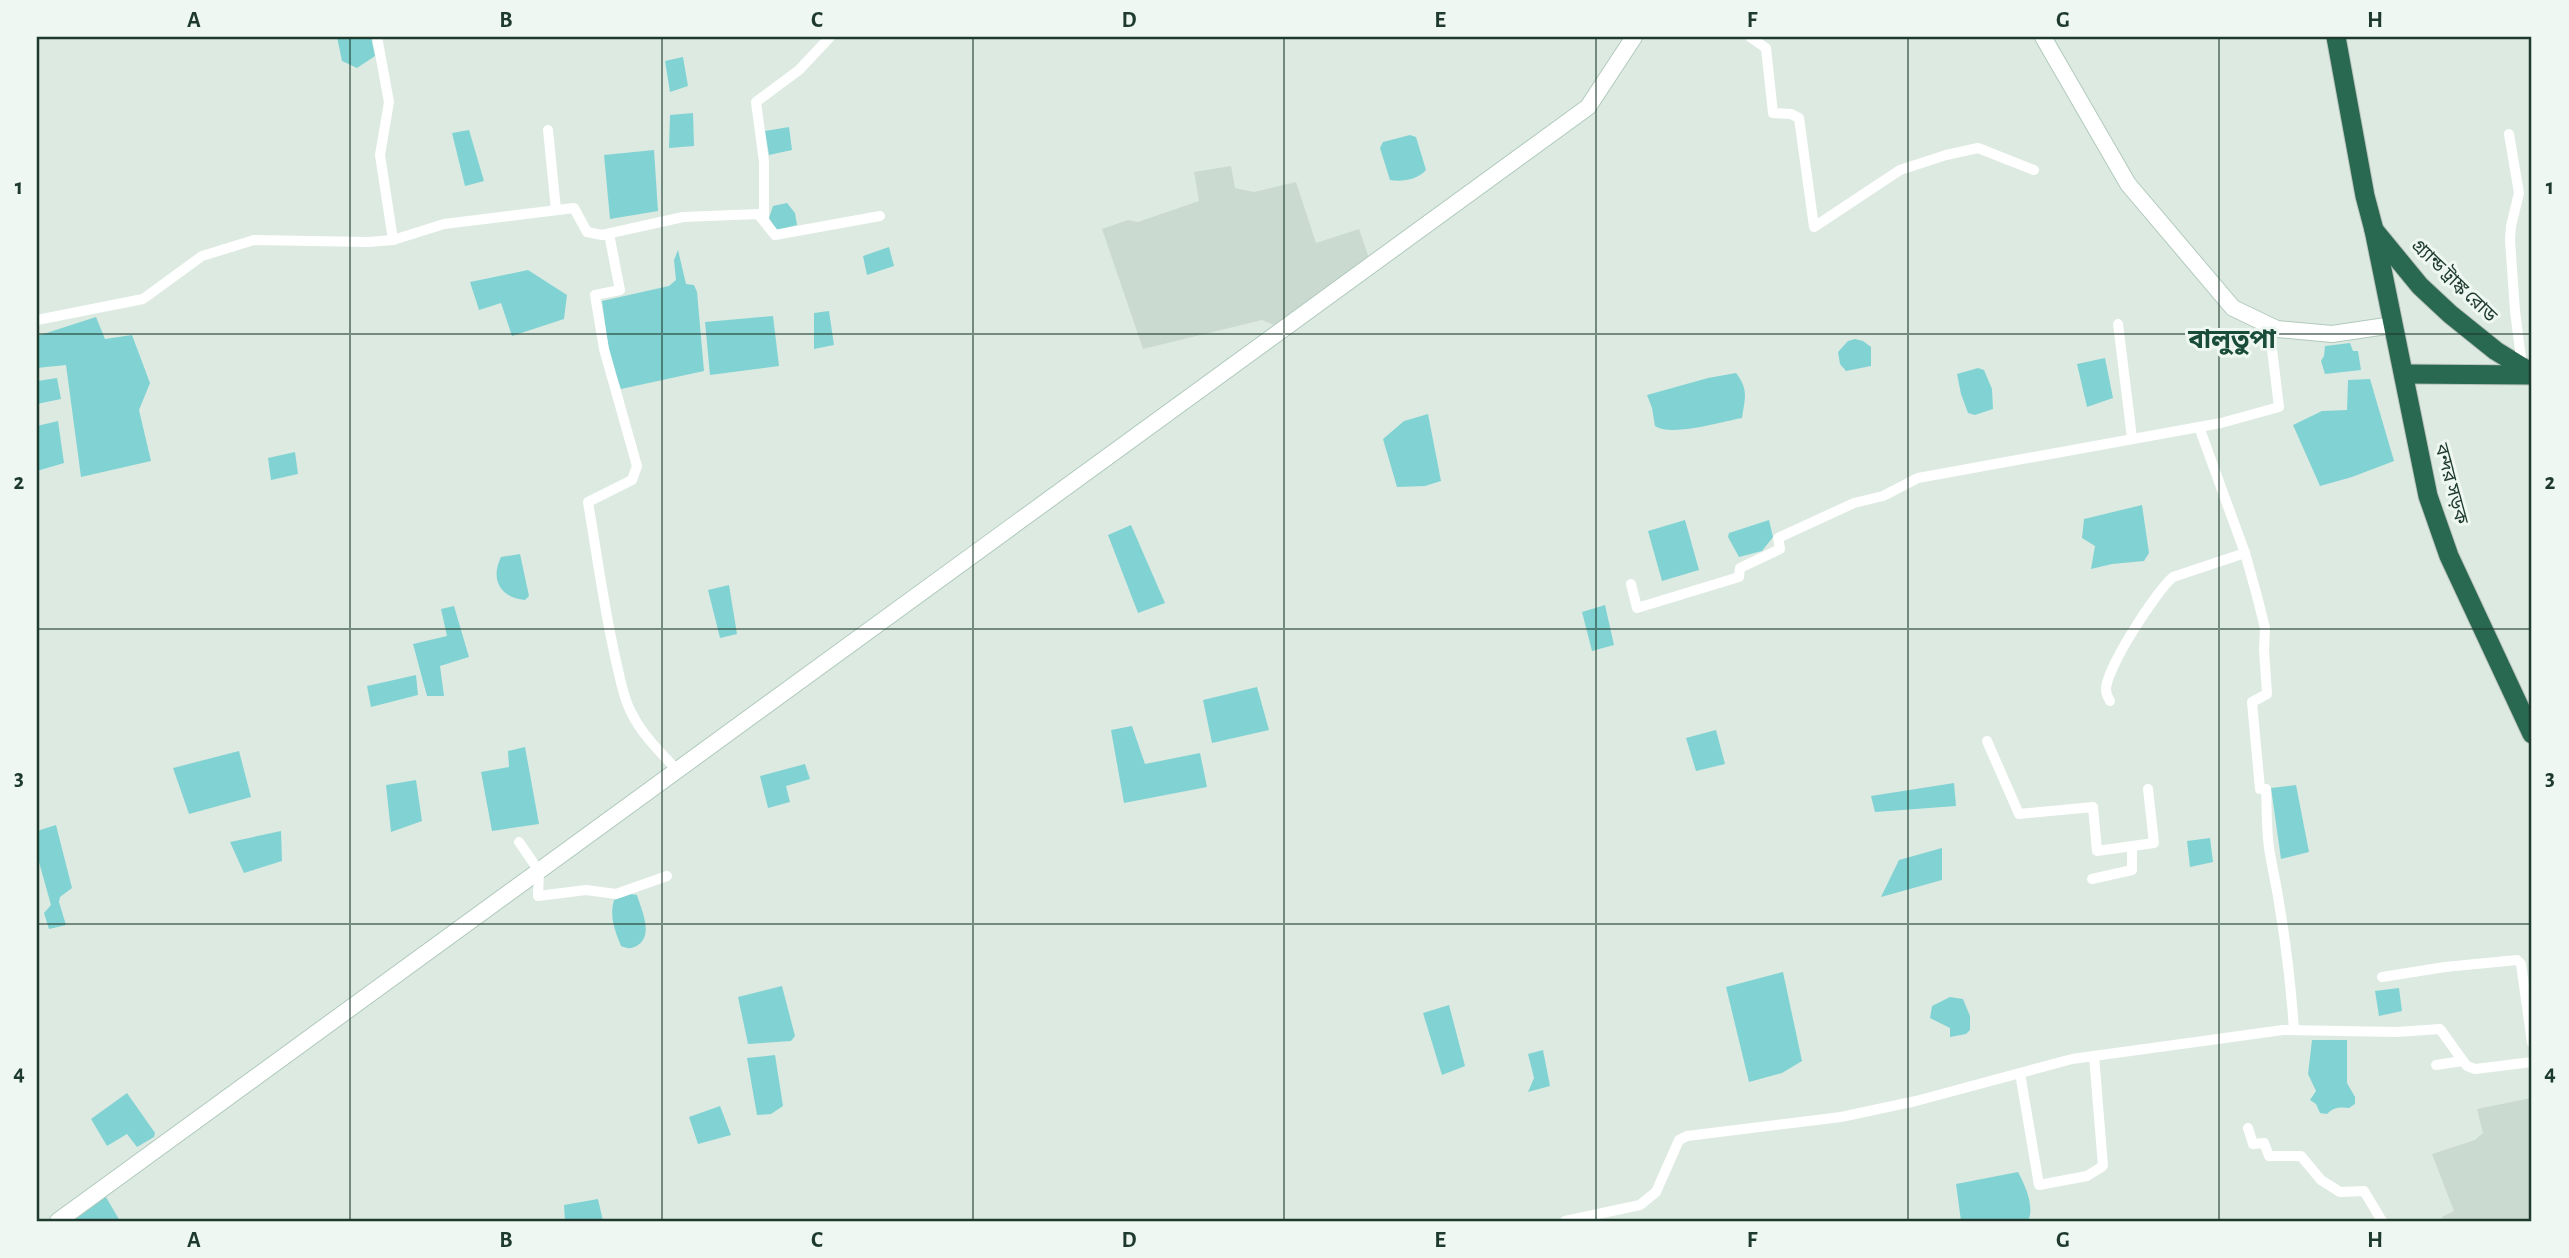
<svg xmlns="http://www.w3.org/2000/svg" width="2569" height="1258" font-family="'Alegreya Sans','Noto Sans Bengali',sans-serif">
<style>
.built{fill:#cbdad1}
.water{fill:#81d3d3}
.lines{fill:none;stroke-linecap:round;stroke-linejoin:round}
.secondary-casing{stroke:#b0cabd;stroke-width:18}
.highway-casing{stroke:#bcc4c0;stroke-width:21}
.street{stroke:#fff;stroke-width:10}
.secondary{stroke:#fff;stroke-width:16}
.highway{stroke:#296851;stroke-width:19}
.grid{fill:none;stroke:#1e3a2e;stroke-width:2;stroke-opacity:0.55}
.labels{text-anchor:middle;dominant-baseline:central;stroke-width:6;stroke-linejoin:round;paint-order:stroke}
.street-label{font-size:19px;fill:#1e3a2e;stroke:#eef7f1}
.district-label{font-size:26px;font-weight:bold;fill:#194d39;stroke:#eef7f1}
.neatline{fill:none;stroke:#1e3a2e;stroke-width:2.5}
.grid-label{font-size:23px;text-anchor:middle;font-weight:bold;fill:#1e3a2e}
</style>
<rect width="100%" height="100%" fill="#ddeae2"/>
<!-- built -->
<g class="built">
<polygon points="1231,166 1235,188 1254,192 1296,182 1316,243 1359,229 1369,258 1274,325 1262,320 1143,349 1102,229 1128,220 1138,222 1199,201 1194,172"/>
<polygon points="2531,1098 2532,1221 2443,1221 2442,1217 2454,1211 2432,1154 2475,1140 2483,1133 2477,1109"/>
</g>
<!-- water -->
<g class="water">
<polygon points="337,37 371,37 375,56 357,68 342,61"/>
<polygon points="683,57 688,86 670,92 665,61"/>
<polygon points="693,113 694,146 669,148 670,115"/>
<polygon points="789,127 792,150 769,155 765,131"/>
<polygon points="469,130 484,181 465,186 452,133"/>
<path d="M1410,135l6,2 10,33c-9,10 -24,12 -36,10l-10,-32 3,-6z"/>
<polygon points="654,150 658,211 610,219 604,155"/>
<polygon points="787,203 795,213 797,225 777,230 769,218 773,206"/>
<polygon points="889,247 894,266 867,275 863,256"/>
<polygon points="678,250 686,284 694,285 697,292 704,371 621,389 610,360 602,301 669,286 676,280 674,260"/>
<polygon points="528,270 567,295 564,319 512,336 501,303 479,310 470,282"/>
<polygon points="829,311 834,345 814,349 814,313"/>
<polygon points="773,316 779,366 710,375 705,322"/>
<polygon points="96,317 105,339 132,335 150,383 139,410 151,461 81,477 66,365 37,368 37,336"/>
<polygon points="1855,339 1863,341 1871,347 1871,366 1846,371 1840,364 1838,352 1848,341"/>
<polygon points="2350,343 2353,351 2358,351 2361,370 2325,374 2321,361 2324,356 2325,346"/>
<polygon points="2105,358 2113,398 2087,407 2077,364"/>
<polygon points="1978,368 1984,370 1992,389 1993,409 1975,415 1968,413 1961,394 1957,374"/>
<path d="M1736,373c13,17 9,25 6,45 -21,4 -71,19 -87,8l-3,-18 -5,-13 61,-17z"/>
<polygon points="57,378 61,399 37,404 37,381"/>
<polygon points="2370,379 2394,461 2352,477 2320,486 2293,425 2322,411 2347,410 2348,380"/>
<polygon points="1428,414 1441,481 1425,486 1397,487 1383,439 1404,421"/>
<polygon points="58,421 64,463 37,471 37,426"/>
<polygon points="295,452 298,474 271,480 268,458"/>
<polygon points="2142,505 2149,553 2144,561 2112,564 2091,569 2095,546 2082,538 2084,519"/>
<polygon points="1685,520 1699,570 1662,581 1648,531"/>
<polygon points="1769,520 1773,537 1762,551 1739,557 1728,537 1729,533"/>
<polygon points="1131,525 1165,603 1138,613 1108,535"/>
<path d="M520,554l9,42 -4,4c-25,-2 -35,-21 -24,-43z"/>
<polygon points="729,585 737,634 720,638 708,590"/>
<polygon points="1605,605 1614,645 1592,651 1582,612"/>
<polygon points="454,606 469,657 440,666 444,696 427,696 413,644 447,636 441,609"/>
<polygon points="416,675 418,695 371,707 367,686"/>
<polygon points="1257,687 1269,730 1212,743 1203,700"/>
<polygon points="1132,726 1145,764 1200,753 1207,787 1124,803 1111,730"/>
<polygon points="1716,730 1725,764 1696,771 1686,738"/>
<polygon points="525,747 539,824 492,831 481,772 509,767 508,751"/>
<polygon points="239,751 251,797 189,814 173,768"/>
<polygon points="805,764 810,779 786,786 790,802 768,808 760,776"/>
<polygon points="416,780 422,821 391,832 386,785"/>
<polygon points="1954,783 1956,806 1875,812 1871,796"/>
<polygon points="2296,785 2309,852 2281,859 2271,788"/>
<polygon points="56,825 72,888 60,897 59,902 66,925 49,929 44,913 51,905 37,855 37,834 40,830"/>
<polygon points="281,831 282,861 244,873 230,842"/>
<polygon points="2210,838 2213,862 2190,867 2187,841"/>
<polygon points="1942,848 1942,880 1881,897 1899,860"/>
<path d="M631,894l6,1c4,14 17,40 1,50 -6,4 -10,4 -17,1 -6,-15 -12,-30 -7,-46z"/>
<polygon points="1783,972 1802,1061 1782,1073 1749,1082 1726,987"/>
<polygon points="782,986 795,1036 791,1041 748,1044 738,997"/>
<polygon points="2399,988 2402,1011 2379,1016 2375,991"/>
<polygon points="1950,997 1963,999 1970,1016 1970,1030 1966,1034 1950,1037 1950,1028 1930,1018 1932,1006"/>
<polygon points="1449,1005 1465,1066 1442,1075 1423,1013"/>
<path d="M2312,1040h35v43l8,14v7l-6,4c-9,-1 -15,-1 -22,6l-7,-1 -4,-9 -6,-4 6,-9 -8,-17z"/>
<polygon points="1543,1050 1550,1086 1528,1092 1534,1078 1528,1054"/>
<polygon points="775,1055 783,1106 771,1114 757,1115 747,1058"/>
<polygon points="127,1093 155,1133 154,1137 137,1147 127,1134 107,1146 91,1119"/>
<polygon points="720,1106 731,1135 698,1144 689,1117"/>
<path d="M2018,1172c7,13 17,35 10,49h-67l-5,-37z"/>
<polygon points="103,1192 120,1221 65,1221"/>
<polygon points="598,1199 603,1221 565,1221 564,1205"/>
</g>
<g class="lines">
<!-- secondary casing -->
<g class="secondary-casing">
<g id="secondary">
<polyline points="2043,37 2128,184 2233,308 2277,329 2332,334 2393,325"/>
<polyline points="58,1221 1588,107 1634,37"/>
</g>
</g>
<!-- highway casing -->
<g class="highway-casing">
<g id="highway">
<polyline points="2336,37 2365,196 2374,230 2420,286 2450,314 2496,351 2532,373"/>
<polyline points="2374,230 2428,496 2449,556 2532,734"/>
<polyline points="2404,374 2532,375"/>
</g>
</g>
<!-- street -->
<g class="street">
<polyline points="1750,37 1766,48 1773,113 1791,114 1799,118 1814,227 1900,170 1946,155 1978,148 2034,170"/>
<polyline points="548,130 556,210"/>
<polyline points="2509,134 2519,193 2511,226 2510,240 2515,311 2522,366"/>
<polyline points="764,221 764,162 756,102 799,70 830,37"/>
<path d="M609,234l11,56 -25,5 9,54 33,117 -5,14 -44,22c9,53 16,107 28,159 4,17 7,36 15,51 11,23 30,41 47,59"/>
<polyline points="393,240 444,224 574,208 587,232 602,235 683,217 758,214 775,235 880,216"/>
<polyline points="37,320 143,299 202,256 254,240 368,242 393,240 380,155 389,102 377,37"/>
<polyline points="2118,324 2132,438"/>
<path d="M2199,427l46,126 12,43 8,32 -1,22 3,44 -15,8 8,87h6c1,21 0,44 4,65 12,58 20,117 24,176"/>
<polyline points="1631,584 1637,608 1739,577 1740,568 1780,549 1778,538 1854,503 1883,496 1918,478 2221,423 2279,407 2269,325"/>
<path d="M2110,701c-2,-4 -4,-7 -4,-11 -1,-20 50,-99 67,-113l72,-24"/>
<polyline points="1987,741 2019,814 2093,807 2097,851 2154,843 2148,789"/>
<polyline points="519,842 539,871 538,896 586,890 616,894 667,876"/>
<polyline points="2092,879 2132,870 2132,846"/>
<polyline points="2382,977 2445,967 2517,960 2521,964 2532,1043"/>
<polyline points="2436,1065 2463,1061 2467,1066 2475,1069 2532,1062"/>
<polyline points="2020,1073 2039,1185 2087,1176 2103,1166 2094,1056"/>
<polyline points="2248,1128 2253,1144 2264,1143 2269,1156 2301,1156 2321,1180 2340,1192 2364,1191 2382,1221"/>
<polyline points="1565,1221 1640,1205 1656,1192 1679,1140 1687,1136 1841,1117 1916,1101 2072,1059 2283,1030 2396,1032 2440,1029 2463,1061"/>
</g>
<!-- secondary -->
<use href="#secondary" class="secondary"/>
<!-- highway -->
<use href="#highway" class="highway"/>
</g>
<!-- grid -->
<path class="grid" d="M350,37v1184M662,37v1184M973,37v1184M1284,37v1184M1596,37v1184M1908,37v1184M2219,37v1184M37,334h2495M37,629h2495M37,924h2495"/>
<g class="labels">
<!-- street labels -->
<g class="street-label">
<text transform="translate(2454 281) rotate(44)">গ্র্যান্ড ট্রাঙ্ক রোড</text>
<text transform="translate(2451 484) rotate(75)">বন্দর সড়ক</text>
</g>
<!-- district labels -->
<g class="district-label">
<text x="2232" y="340">বালুতুপা</text>
</g>
</g>
<!-- border -->
<rect width="2569" height="1258" fill="none" stroke="#eef7f1" stroke-width="77"/>
<rect x="38" y="38" width="2492" height="1182" class="neatline"/>
<g class="grid-label">
<text x="194" y="27">A</text>
<text x="506" y="27">B</text>
<text x="817" y="27">C</text>
<text x="1129" y="27">D</text>
<text x="1440" y="27">E</text>
<text x="1752" y="27">F</text>
<text x="2063" y="27">G</text>
<text x="2375" y="27">H</text>
<text x="19" y="194">1</text>
<text x="2550" y="194">1</text>
<text x="19" y="489">2</text>
<text x="2550" y="489">2</text>
<text x="19" y="785">3</text>
<text x="2550" y="785">3</text>
<text x="19" y="1080">4</text>
<text x="2550" y="1080">4</text>
<text x="194" y="1247">A</text>
<text x="506" y="1247">B</text>
<text x="817" y="1247">C</text>
<text x="1129" y="1247">D</text>
<text x="1440" y="1247">E</text>
<text x="1752" y="1247">F</text>
<text x="2063" y="1247">G</text>
<text x="2375" y="1247">H</text>
</g>
</svg>
